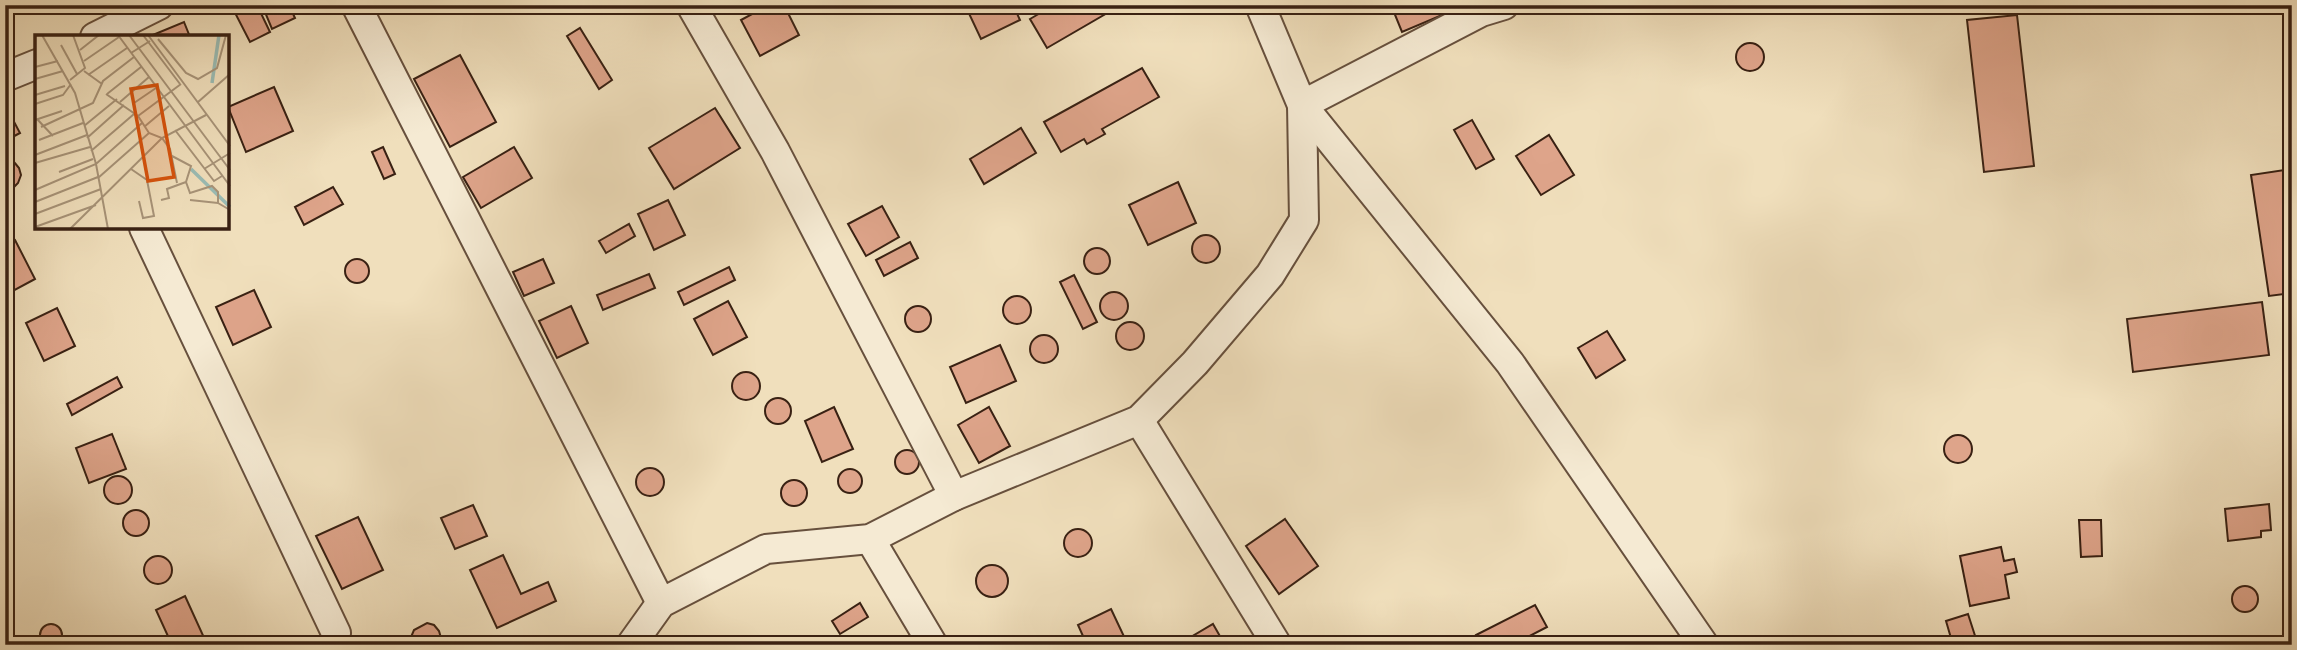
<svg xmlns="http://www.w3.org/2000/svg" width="2297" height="650" font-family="'EB Garamond',serif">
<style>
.building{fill:#dea48a;stroke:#392113;stroke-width:2}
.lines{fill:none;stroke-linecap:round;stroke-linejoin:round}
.street-casing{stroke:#67503d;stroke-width:32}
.street{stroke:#f5ead3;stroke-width:28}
.inset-river{fill:none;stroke:#9abcb4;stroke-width:3.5}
.inset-road{fill:none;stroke:#a79378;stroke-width:2}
.view{fill:#d6530d;fill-opacity:0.15;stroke:#d6530d;stroke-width:3.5}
.inset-edge{fill:none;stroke:#392113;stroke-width:3.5}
</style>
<rect width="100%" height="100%" fill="#f0dfbc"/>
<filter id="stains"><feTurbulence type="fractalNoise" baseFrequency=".00286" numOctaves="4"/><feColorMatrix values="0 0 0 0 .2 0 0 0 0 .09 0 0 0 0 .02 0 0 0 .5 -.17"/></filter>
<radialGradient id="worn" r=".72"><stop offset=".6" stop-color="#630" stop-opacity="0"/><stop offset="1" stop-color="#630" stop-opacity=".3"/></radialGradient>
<!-- building -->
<g class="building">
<polygon points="231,5 257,5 270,32 250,42"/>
<polygon points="262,5 289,5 295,18 272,29"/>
<polygon points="769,5 784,5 799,35 760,56 741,20"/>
<polygon points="965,5 1013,5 1020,20 981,39"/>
<polygon points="1054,5 1121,5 1047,48 1030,19"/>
<polygon points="1391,5 1444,5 1447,13 1402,32"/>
<polygon points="2017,15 2034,166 1984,172 1967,20"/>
<polygon points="184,22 190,37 148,37"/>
<polygon points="580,28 612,80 599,89 567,36"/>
<circle cx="1750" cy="57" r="14"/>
<polygon points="460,55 496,122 450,147 414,79"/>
<polygon points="1142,68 1159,97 1102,129 1105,134 1087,144 1084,139 1061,152 1044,122"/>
<polygon points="274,87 293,131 246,152 228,107"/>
<polygon points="715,108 740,148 674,189 649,148"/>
<polygon points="12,118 20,133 5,141 5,122"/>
<polygon points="1472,120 1494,159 1476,169 1454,130"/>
<polygon points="1021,128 1036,153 984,184 970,159"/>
<polygon points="1549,135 1574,175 1541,195 1516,156"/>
<polygon points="383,147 395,174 384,179 372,152"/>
<polygon points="514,147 532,178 481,208 463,177"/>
<polygon points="5,160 14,162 19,168 21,175 18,183 13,188 5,190"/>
<polygon points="2292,169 2292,293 2269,296 2251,175"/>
<polygon points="1178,182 1196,223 1148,245 1129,205"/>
<polygon points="333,187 343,204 304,225 295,207"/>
<polygon points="668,200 685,235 654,250 638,214"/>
<polygon points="882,206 899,237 866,256 848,224"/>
<polygon points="629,224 635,236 606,253 599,241"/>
<circle cx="1206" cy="249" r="14"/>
<polygon points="15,240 35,279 11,292 5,282 5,245"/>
<polygon points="910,242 918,258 884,276 876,260"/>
<circle cx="1097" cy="261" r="13"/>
<circle cx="357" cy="271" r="12"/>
<polygon points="543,259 554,283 524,296 513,272"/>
<polygon points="729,267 735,280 684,305 678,292"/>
<polygon points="649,274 655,288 603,310 597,295"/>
<polygon points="1074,275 1097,322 1083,329 1060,282"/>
<polygon points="254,290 271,327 233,345 216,307"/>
<circle cx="1114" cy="306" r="14"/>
<circle cx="1017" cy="310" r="14"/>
<polygon points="728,301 747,337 713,355 694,319"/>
<polygon points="2262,302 2269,355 2133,372 2127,319"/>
<circle cx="918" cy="319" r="13"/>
<polygon points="571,306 588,343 557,358 539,321"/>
<polygon points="57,308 75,346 44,361 26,323"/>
<circle cx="1130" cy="336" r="14"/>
<polygon points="1607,331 1625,360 1596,378 1578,348"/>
<circle cx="1044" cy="349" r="14"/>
<polygon points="1000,345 1016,381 966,403 950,367"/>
<circle cx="746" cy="386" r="14"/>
<polygon points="117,377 122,387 72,415 67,404"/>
<circle cx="778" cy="411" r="13"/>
<polygon points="834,407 853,449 822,462 805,421"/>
<polygon points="989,407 1010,446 979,463 958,425"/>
<polygon points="112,434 126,469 89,483 76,448"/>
<circle cx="1958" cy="449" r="14"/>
<circle cx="907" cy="462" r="12"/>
<circle cx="650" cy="482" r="14"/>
<circle cx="850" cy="481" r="12"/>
<circle cx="118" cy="490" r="14"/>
<circle cx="794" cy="493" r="13"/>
<polygon points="2269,504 2271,530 2261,531 2261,537 2228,541 2225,509"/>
<polygon points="473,505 487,536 455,549 441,518"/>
<circle cx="136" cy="523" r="13"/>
<polygon points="358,517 383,570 342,589 316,536"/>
<polygon points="1285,519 1318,566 1279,594 1246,546"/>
<polygon points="2079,520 2101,520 2102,556 2081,557"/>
<circle cx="1078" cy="543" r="14"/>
<polygon points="2001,547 2004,561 2014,559 2017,572 2005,575 2009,598 1970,606 1960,556"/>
<polygon points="503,555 521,594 548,582 556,601 497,628 470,570"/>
<circle cx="158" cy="570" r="14"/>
<circle cx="992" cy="581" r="16"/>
<circle cx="2245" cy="599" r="13"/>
<polygon points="185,596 206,642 200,645 172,645 156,610"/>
<polygon points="860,603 868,617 840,634 832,621"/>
<polygon points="1535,605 1547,627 1512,645 1481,645 1476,635"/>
<polygon points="1111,609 1128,645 1087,645 1078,625"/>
<polygon points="1968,614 1978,645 1953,645 1946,621"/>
<polygon points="427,623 434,625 439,631 441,638 439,645 414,645 411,637 414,630"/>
<polygon points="1213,624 1225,645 1179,645 1179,644"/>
<circle cx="51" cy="635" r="11"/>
</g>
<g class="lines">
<!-- street casing -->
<g class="street-casing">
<g id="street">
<polyline points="356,5 661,603"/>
<polyline points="691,5 775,151 954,496"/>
<polyline points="1260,5 1302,105 1510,363 1704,645"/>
<polyline points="95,37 159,5"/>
<polyline points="5,77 37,64"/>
<polyline points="1302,105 1481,12 1504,5"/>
<polyline points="144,228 336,633"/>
<polyline points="1139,420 1277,645"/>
<polyline points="870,539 933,645"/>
<polyline points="631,645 661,603 766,549 870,539 954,496 1139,420 1195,363 1270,275 1304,220 1302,105"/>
</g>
</g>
<!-- street -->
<use href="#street" class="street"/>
</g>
<!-- overview -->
<g transform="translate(35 35)">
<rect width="194" height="194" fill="#f0dfbc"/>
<path class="inset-river" d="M177,48l7,-48M156,134l39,38"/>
<path class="inset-road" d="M7,0l33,58 21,71 12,65M83,0l112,151M94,0l101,135M108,0l37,49M113,0l82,111M123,4l28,34 12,6 19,-11 9,-33M26,10l16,29M45,15l19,-15M96,18l19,-12M49,26l35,-24M0,32l23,-6M49,36l18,13M53,40l39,-27M0,44l28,-8M35,45l15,-12 -12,-33M71,59l32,22 11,17 13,5 8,11 7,34M72,59l34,-27M0,60l30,-9M85,67l29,-25M163,67l32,-28M99,68l22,-15M0,69l28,-9 8,-11M103,81l43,-32M2,84l16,17M0,85l27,-9M49,91l33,-27M6,92l52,-24 10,-22 31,-24M109,92l25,-21M140,95l39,51 8,-5M52,103l37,-33M4,105l44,-17M56,116l43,-37M0,120l52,-20M137,121l19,10 -5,16 4,11 22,-7 6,6v11l12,7M0,128l55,-16M96,134l16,11 7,36 -11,2 -4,-17M169,134l26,-16M24,137l34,-13M63,143l51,-45M0,155l61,-26 46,-41M126,165l8,-2 -2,-9 19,-7M155,165l28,3M0,167l63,-25M0,179l66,-25M0,192l61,-22M35,194l92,-91 44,-23"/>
<path class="view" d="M122,50l17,92 -26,4 -17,-92z"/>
<rect width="194" height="194" class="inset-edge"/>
</g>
<!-- margin -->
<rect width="2297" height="650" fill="none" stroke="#f0dfbc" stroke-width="28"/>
<rect x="7" y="7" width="2283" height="636" fill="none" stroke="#392113" stroke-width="3.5"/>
<rect x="14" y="14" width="2269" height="622" fill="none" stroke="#392113" stroke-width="2"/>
<rect width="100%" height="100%" filter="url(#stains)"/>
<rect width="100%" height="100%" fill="url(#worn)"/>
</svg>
